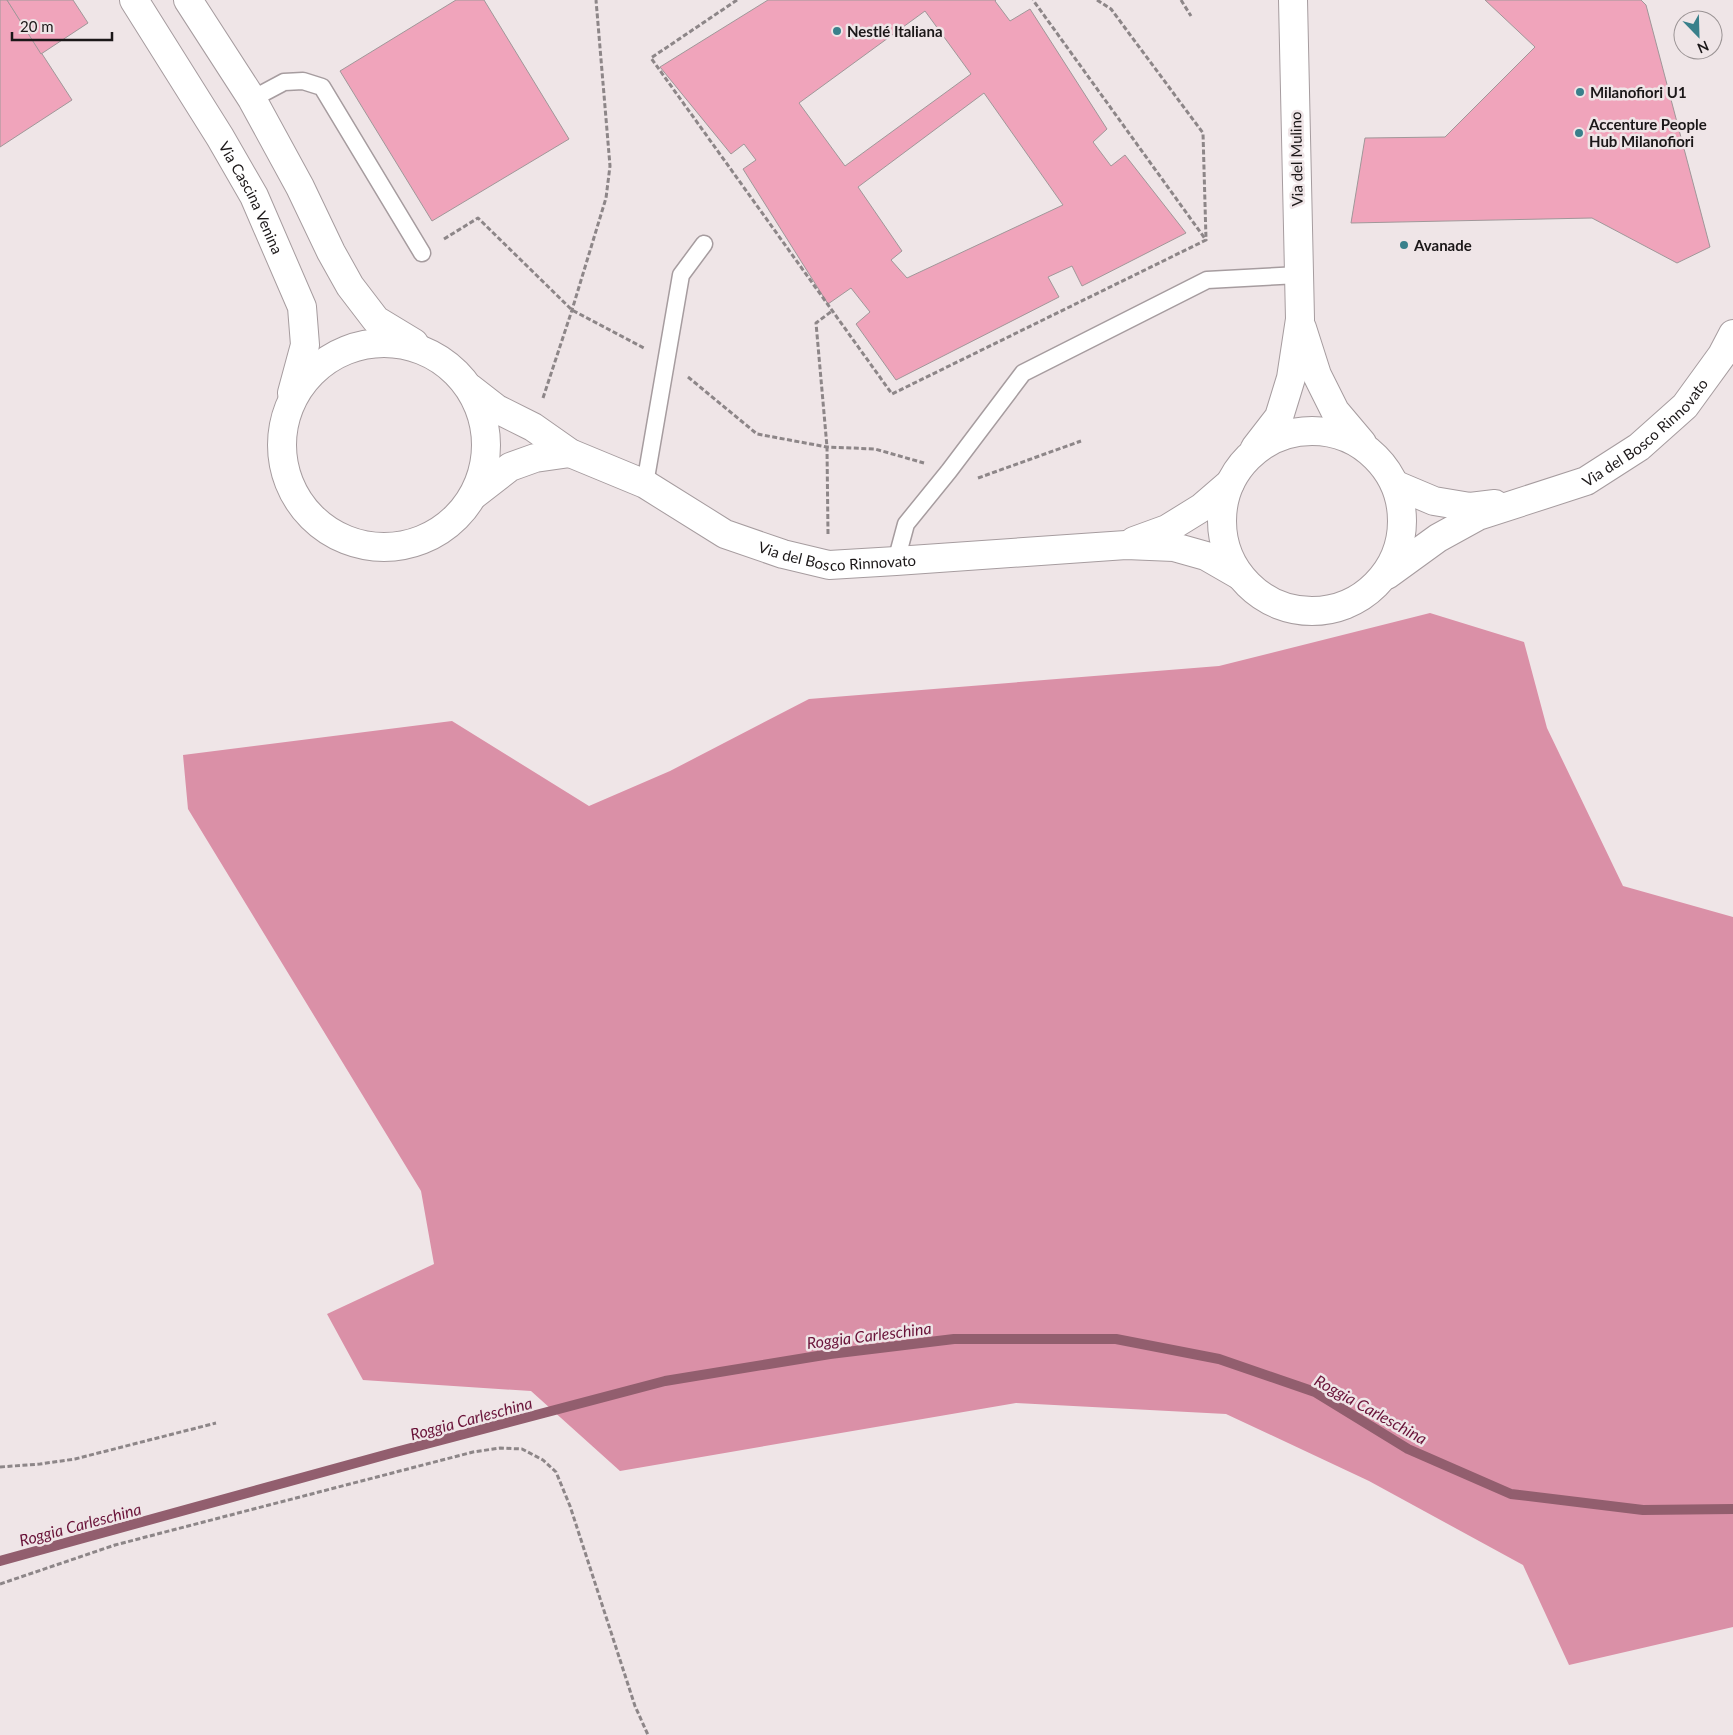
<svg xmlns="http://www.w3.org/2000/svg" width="1733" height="1735" font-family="Lato,sans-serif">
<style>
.forest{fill:#da90a7}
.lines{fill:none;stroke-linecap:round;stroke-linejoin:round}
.stream{stroke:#925e6e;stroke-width:10}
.building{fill:#f0a4bb;stroke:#a09799;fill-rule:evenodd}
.lane-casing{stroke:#a69c9f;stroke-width:19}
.street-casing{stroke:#a69c9f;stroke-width:30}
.path{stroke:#8d8688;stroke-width:3;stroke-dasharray:5 2.5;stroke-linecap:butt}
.lane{stroke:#fff;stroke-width:16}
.street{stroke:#fff;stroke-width:28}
.poi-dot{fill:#39808b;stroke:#efe5e7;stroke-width:2}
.labels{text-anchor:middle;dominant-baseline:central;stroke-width:5;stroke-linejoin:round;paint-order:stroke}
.poi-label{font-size:15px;font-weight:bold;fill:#1b1718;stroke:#efe5e7;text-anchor:start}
.street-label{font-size:15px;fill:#1b1718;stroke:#efe5e7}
.water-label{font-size:16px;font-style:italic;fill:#691238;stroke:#efe5e7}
</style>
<rect width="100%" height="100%" fill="#efe5e7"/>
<!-- forest -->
<polygon class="forest" points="1430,613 1524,642 1547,728 1623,886 1733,917 1733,1627 1569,1665 1523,1565 1369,1481 1226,1414 1016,1403 620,1471 531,1391 363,1380 327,1314 434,1264 421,1191 188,809 183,755 452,721 589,806 670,771 809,699 1219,666"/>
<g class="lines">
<!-- stream -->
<polyline class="stream" points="0,1561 392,1453 665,1381 830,1354 954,1339 1116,1339 1219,1359 1315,1392 1408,1449 1511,1494 1643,1510 1733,1509"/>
</g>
<!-- building -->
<g class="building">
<polygon points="0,0 7,0 72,100 0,147"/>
<polygon points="7,0 73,0 88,23 41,54"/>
<polygon points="456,0 484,0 569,139 432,221 340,71"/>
<path d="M768,0h228l-1,1 15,20 20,-12 77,120 -14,13 18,24 14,-11 61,78 -104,53 -10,-20 -24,11 11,20 -163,83 -40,-56 14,-12 -19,-24 -23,16 -85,-135 13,-9 -12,-16 -13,10 -71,-87zM925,11l46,63 -126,92 -46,-63zM984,93l79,112 -156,73 -16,-18 11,-9 -44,-64z"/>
<polygon points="1485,0 1641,0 1646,5 1710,247 1677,263 1592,218 1351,223 1365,138 1445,137 1535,47"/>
</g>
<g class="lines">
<!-- lane casing -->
<g class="lane-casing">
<g id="lane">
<polyline points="252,99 284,82 303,81 322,87 422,253"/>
<polyline points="645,484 681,275 704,244"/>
<polyline points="896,561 906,524 949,471 1023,373 1207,280 1299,275"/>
</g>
</g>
<!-- street casing -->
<g class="street-casing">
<g id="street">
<path id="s1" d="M134,0l86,137 34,59 48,111 3,38 -13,48"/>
<polyline points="188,0 252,99 300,187 331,252 350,286 376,320 414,343"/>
<polyline points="1302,328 1317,375 1335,411 1362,443"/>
<circle cx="384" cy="445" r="102"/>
<path id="s2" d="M470,388l27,21 36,18 37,26 75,31 80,50 58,20 46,11 67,-4 230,-16 48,2 32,9 33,19"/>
<circle cx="1312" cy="521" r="90"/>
<polyline points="1255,448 1279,417 1291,378 1300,319 1293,0"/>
<polyline points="1396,485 1434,501 1470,507 1495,504"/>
<polyline points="474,495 510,467 535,458 570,453"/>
<polyline points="1134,541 1167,529 1201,508 1230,483"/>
<path id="s3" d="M1387,575l51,-37 40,-22 108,-35 53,-34 46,-41 37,-51 11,-21"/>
</g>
</g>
<!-- path -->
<g class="path">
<polyline points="737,0 651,58 892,394 1206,240 1033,0"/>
<polyline points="1097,0 1111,9 1203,133 1206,239"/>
<polyline points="1181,0 1191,16"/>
<polyline points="444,239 478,218 572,310 644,348"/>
<polyline points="688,377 757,434 827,447 875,449 924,463"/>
<polyline points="543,398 572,310 606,198 610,166 596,0"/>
<polyline points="978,478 1081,441"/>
<polyline points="828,534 827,447 816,323 832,311"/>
<polyline points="0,1467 40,1464 75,1459 216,1423"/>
<polyline points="0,1584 115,1545 473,1452 500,1448 522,1449 543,1460 556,1472 570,1506 635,1706 648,1735"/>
</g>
<!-- lane -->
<use href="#lane" class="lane"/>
<!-- street -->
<use href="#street" class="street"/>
</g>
<!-- markers -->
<g class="poi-dot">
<circle cx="837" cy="31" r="5"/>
<circle cx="1580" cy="92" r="5"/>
<circle cx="1579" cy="133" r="5"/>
<circle cx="1404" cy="245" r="5"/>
</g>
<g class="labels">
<!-- poi labels -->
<g class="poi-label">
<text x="847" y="31">Nestlé Italiana</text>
<text x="1590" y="92">Milanofiori U1</text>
<text x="1589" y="124">Accenture People<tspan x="1589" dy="17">Hub Milanofiori</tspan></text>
<text x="1414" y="245">Avanade</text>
</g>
<!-- street labels -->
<g class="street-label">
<text transform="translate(1296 159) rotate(-91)">Via del Mulino</text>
<text stroke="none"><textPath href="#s1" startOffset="230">Via Cascina Venina</textPath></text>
<text stroke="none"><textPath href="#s3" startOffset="299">Via del Bosco Rinnovato</textPath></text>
<text stroke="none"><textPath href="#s2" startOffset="411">Via del Bosco Rinnovato</textPath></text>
</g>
<!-- water labels -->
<g class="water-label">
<text transform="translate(869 1335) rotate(-7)">Roggia Carleschina</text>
<text transform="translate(1371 1409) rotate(29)">Roggia Carleschina</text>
<text transform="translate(471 1418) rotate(-15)">Roggia Carleschina</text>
<text transform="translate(80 1524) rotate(-15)">Roggia Carleschina</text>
</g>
</g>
<!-- north arrow -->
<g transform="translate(1698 35) rotate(157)"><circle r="24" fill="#efe5e7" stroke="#9a9394"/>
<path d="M0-4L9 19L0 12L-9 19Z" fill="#39808b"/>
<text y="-8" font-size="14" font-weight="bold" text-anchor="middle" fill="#1b1718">N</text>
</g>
<!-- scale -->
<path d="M12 32v8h100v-8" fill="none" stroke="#1b1718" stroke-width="2.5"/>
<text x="20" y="32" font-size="15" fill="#1b1718" stroke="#efe5e7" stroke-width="4" paint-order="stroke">20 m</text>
</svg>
